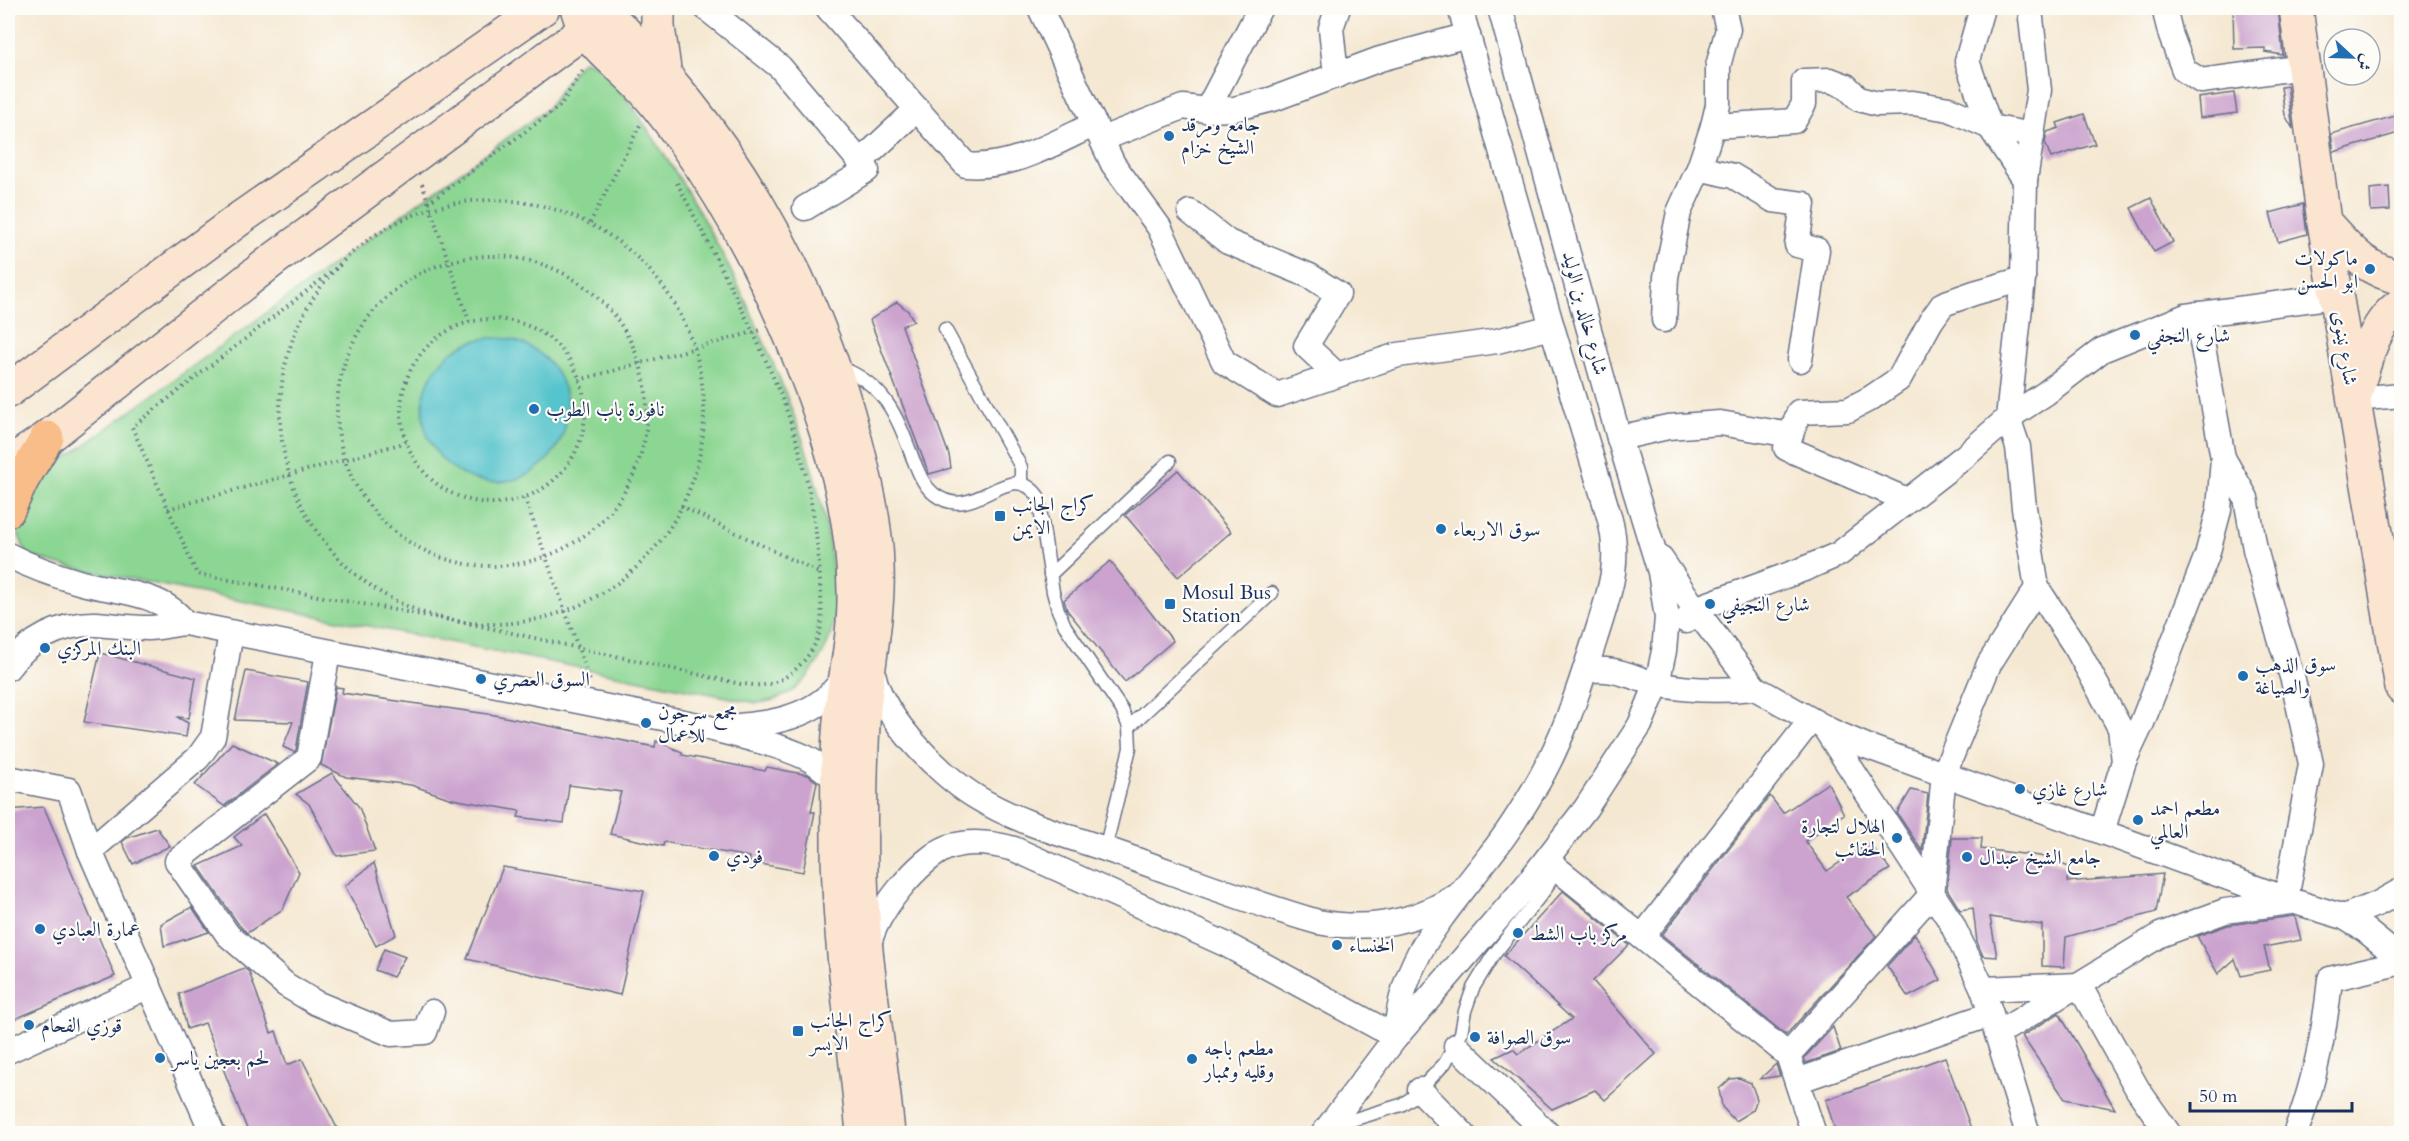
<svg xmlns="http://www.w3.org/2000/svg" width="2409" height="1141" font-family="Cardo,Amiri,serif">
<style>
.green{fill:#8cd693;stroke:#548278;stroke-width:1.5}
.water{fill:#56c4cc;stroke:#387a95;stroke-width:1.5}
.building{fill:#cba3ce}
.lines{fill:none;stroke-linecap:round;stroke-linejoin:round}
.lane-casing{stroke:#677087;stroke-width:15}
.street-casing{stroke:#677087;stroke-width:27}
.secondary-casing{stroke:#677087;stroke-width:36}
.primary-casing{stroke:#677087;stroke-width:36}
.path{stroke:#677087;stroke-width:4;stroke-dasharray:1.5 4.5;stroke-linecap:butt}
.lane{stroke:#fff;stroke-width:12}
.street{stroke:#fff;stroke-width:24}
.secondary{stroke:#fce5d0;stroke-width:33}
.primary{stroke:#f8bd89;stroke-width:33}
.poi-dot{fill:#1f6fb2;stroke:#fdfcf7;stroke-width:2}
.labels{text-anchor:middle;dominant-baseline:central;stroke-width:4.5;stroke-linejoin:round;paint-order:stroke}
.poi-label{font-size:20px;fill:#1b2f5e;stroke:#fdfcf7;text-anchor:start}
.street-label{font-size:20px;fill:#1b2f5e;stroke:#fdfcf7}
</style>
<rect width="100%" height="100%" fill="#fdfcf7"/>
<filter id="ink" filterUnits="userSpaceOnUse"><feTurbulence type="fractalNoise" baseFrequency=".0167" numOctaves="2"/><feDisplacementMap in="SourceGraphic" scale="12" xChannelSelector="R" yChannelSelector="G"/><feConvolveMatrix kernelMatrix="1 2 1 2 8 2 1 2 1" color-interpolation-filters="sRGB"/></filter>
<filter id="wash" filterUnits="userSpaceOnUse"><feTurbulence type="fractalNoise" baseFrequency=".008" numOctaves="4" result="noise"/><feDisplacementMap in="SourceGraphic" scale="24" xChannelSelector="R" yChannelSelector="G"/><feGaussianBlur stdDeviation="1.35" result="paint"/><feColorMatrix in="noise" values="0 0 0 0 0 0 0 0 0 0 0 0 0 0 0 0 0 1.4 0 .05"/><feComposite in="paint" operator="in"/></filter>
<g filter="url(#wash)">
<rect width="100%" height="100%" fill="#f5e8d2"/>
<!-- green -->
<path class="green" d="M584,61c5,2 11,3 16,7 24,23 47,60 65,88 40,61 73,125 102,193 29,67 54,134 64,207 2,19 6,40 4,59 -3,21 -10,38 -22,54 -13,20 -32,32 -56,34l-697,-138 -32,-10c-11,-19 -20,-43 -4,-63 7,-10 21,-18 30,-25l492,-357c9,-11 29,-45 38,-49z"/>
<!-- water -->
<circle class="water" cx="495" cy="410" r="72"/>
<g id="blocks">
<!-- building -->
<g class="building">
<polygon points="2233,8 2278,8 2283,55 2265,52 2265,48 2234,49"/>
<polygon points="2287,86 2293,129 2285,115 2281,87"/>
<polygon points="2234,93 2237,113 2200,118 2198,98"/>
<polygon points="2084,114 2095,144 2051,158 2045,142 2047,132 2059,128 2057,123"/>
<polygon points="2402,114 2402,132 2334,152 2331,134"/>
<polygon points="2389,187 2390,210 2371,211 2370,189"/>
<polygon points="2151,198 2173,242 2154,252 2131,208"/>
<polygon points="2303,204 2307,234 2278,242 2270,213"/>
<polygon points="897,302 908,311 914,321 902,326 949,455 951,468 929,474 870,320"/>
<polygon points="1178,470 1231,532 1178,577 1125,515"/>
<polygon points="1110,561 1173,641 1125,682 1067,610 1064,600"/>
<polygon points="100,653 196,678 189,718 177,717 188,723 186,737 84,722"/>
<polygon points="246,671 308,682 296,750 294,752 283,747 293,722 235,720"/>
<polygon points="336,687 343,688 342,693 495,715 655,747 656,741 682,752 682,755 765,771 767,767 808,775 817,782 811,812 815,812 803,872 749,862 750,857 664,842 663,846 610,834 621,792 569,785 564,823 518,817 520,811 452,799 411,785 346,777 321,765"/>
<polygon points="232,743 278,764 224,806 195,785"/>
<polygon points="332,773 359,807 375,851 337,856 309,804 296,794"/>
<polygon points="1828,783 1844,814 1805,841 1827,871 1869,843 1890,869 1846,897 1876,936 1786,1035 1662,935 1770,796 1783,813"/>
<polygon points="1911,790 1928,794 1922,851 1897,813"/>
<polygon points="44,807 115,976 8,1022 8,810"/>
<polygon points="264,814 299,872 283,909 247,933 239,925 198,866 242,846 234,837"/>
<polygon points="157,828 170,846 133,864 122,842 127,838"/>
<polygon points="1952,838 1982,838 1981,849 2040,856 2069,867 2067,882 2163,874 2156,912 2066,937 2064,967 2042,966 2042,925 1990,917 1997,957 1983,956 1977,942 1973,908 1960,910 1947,889"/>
<polygon points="374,863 396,935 376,946 345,886"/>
<polygon points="503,867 644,891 620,995 467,959"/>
<polygon points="1563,891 1629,945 1593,981 1656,1054 1605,1100 1595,1090 1552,1109 1494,1058 1513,1049 1518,1054 1572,1019 1504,956"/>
<polygon points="192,907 209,932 164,946 161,924"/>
<polygon points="2293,916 2295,917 2301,940 2264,947 2270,970 2241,976 2235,959 2218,974 2197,936 2228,925"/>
<polygon points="1915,934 1941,980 1908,997 1887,966"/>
<polygon points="384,949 405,957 393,977 375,970"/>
<polygon points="244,968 249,972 271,1033 276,1031 287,1065 302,1059 340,1134 249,1134 205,1023 187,1029 179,994"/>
<polygon points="2059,1013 2115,1109 2065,1099 2022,1036"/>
<polygon points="1833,1027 1841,1051 1806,1063 1804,1058"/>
<polygon points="1945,1057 1973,1134 1836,1134 1826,1100"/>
<polygon points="1776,1064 1780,1076 1760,1079"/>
<polygon points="1739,1078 1751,1083 1757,1099 1753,1110 1735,1121 1722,1107 1719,1089 1730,1079"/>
</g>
</g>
</g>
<g filter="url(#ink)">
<use href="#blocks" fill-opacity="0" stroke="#677087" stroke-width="1.5"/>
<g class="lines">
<!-- lane casing -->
<g class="lane-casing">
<g id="lane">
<polyline points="945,329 1021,467 1021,483"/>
<path d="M839,367c47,17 58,50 74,92 6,14 10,26 21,35 41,32 74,-38 104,2l15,96 5,18 7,16 57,84 7,17 1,21 -25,101"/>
<polyline points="1050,575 1170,461"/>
<polyline points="1129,727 1272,593"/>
<polyline points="1332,1126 1401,1105 1413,1097 1445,1063 1461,1033 1465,1011 1473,988 1492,957 1547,887 1556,865"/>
</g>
</g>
<!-- street casing -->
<g class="street-casing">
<g id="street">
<polyline points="706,8 780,67 867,170 805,208"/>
<path d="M828,8l138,157c46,4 88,-22 129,-41"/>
<polyline points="1040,8 1113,164 1159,227 1224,362 1277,395 1398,355 1497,341 1552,327"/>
<polyline points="1982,8 1967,61 1990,127 2025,180 2039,90 2031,18"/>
<polyline points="2164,8 2171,36 2184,70 2201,81 2304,67"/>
<polyline points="1336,76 1331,28 1338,8"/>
<polyline points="1207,110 1260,8"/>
<polyline points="1713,126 1718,105 1718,66 1728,29 1723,8"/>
<polyline points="1102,139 1183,107 1207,110 1234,109 1273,99 1380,59 1468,35"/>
<polyline points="860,162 917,109"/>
<polyline points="1699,168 1733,176 1773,200 1803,204 1797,245 1817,250 1800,360"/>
<polyline points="1190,212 1228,242 1310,276 1338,294 1306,346 1337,375"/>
<polyline points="1664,320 1666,277 1679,212 1699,168 1713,126 1794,121 1804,104 1804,81 1830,80 1846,86 1859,99 1877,104 1913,103 1949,109 1990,127 2032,135"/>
<polyline points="2353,399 2402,395"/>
<polyline points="1619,438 1668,427 1720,423 1791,435"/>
<polyline points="2223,458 2246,498 2255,549 2274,619 2293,680 2311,764 2286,899"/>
<polyline points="1907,500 1786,448 1799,412 1848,410 1871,398 1899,379 1931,321 1943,304 1974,293 2023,279"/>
<path d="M8,555c23,12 49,21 74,28 34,9 81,9 103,40"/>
<polyline points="1661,559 1695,609 1755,688 1831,731 1866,746 2286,899 2344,917 2365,930 2402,960"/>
<polyline points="2037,588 2077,649 2120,728 2124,761 2102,832"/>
<polyline points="1686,621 1695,609 1804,569 1839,554 1965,456 2008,418 2046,393 2102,350 2186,316 2336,296"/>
<polyline points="328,653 309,758 177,861 228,935 286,985 316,1003 391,1034 425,1032 432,1012"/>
<path d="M872,665c3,46 66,109 104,132 44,27 96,40 144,57 65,23 131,49 198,68 49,9 93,2 135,-24"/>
<path d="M8,668c20,-28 53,-45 88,-44 17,1 35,4 52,4 12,0 24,-4 37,-5l513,102c35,10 74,17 107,32 13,6 23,16 34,25"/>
<path d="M1585,671c29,-5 45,6 72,13 32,7 65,7 98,4"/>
<path d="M725,727c36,-2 81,-7 107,-35 6,-5 10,-13 14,-19"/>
<polyline points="1824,727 1951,922 1983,989 2028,1134"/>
<polyline points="2124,761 2142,723 2207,555 2219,510 2223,458 2197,314"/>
<polyline points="8,778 69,790 90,851 213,1134"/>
<polyline points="90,851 198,758 213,737 231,633"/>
<polyline points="1555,867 1788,1055 1814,1134"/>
<polyline points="2344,917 2379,903 2402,890"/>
<polyline points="1642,937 1811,720"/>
<path d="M869,947c3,-31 51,-90 80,-100 21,-7 44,-4 65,2l211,95 171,93"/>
<polyline points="1983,989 2079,985 2138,1090 2169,1134"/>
<polyline points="1997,1034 2160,935 2225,911 2290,902"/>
<path d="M1396,1037c4,-80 49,-122 94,-182 16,-20 30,-42 43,-64 29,-48 45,-99 62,-152 14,-45 27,-76 14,-123l-57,-189 -92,-319"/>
<polyline points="1456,1046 1548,1134"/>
<polyline points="8,1051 149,986"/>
<polyline points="1788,1055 1932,894 1944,774 1989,664 2037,588 2024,508 2018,447 2008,418 2023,279 2025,180"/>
<polyline points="1797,1081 1991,1014"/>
<polyline points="1420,1090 1463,1134"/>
<polyline points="1323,1134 1396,1037 1525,887 1586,808 1640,725 1657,684 1664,651 1667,618 1660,572 1619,438 1500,8"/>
<path d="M2295,1134c19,-50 30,-102 35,-155l72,-17"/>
</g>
</g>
<!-- secondary casing -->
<g class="secondary-casing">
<g id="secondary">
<path d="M577,8c10,37 38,51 63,78 17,18 31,37 45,57 54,75 95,161 127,247 23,63 42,133 42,201 1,41 -8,80 -13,120 -5,44 -3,89 -3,133 0,97 17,193 25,290"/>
<path d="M600,8c123,115 211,264 254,427 11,42 22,87 23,131 2,48 -9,96 -13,144 -4,55 -4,110 -3,164 2,87 19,173 27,260"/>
<polyline points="658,8 658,27 665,76"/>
<polyline points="2296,8 2324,222 2402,688"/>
<path d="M2324,222c25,27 40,48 78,56"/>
<polyline points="8,391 242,217 543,8"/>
<path d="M2356,392c9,-30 17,-70 46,-88"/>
<polyline points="8,464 47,438 273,260 603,17"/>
</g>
</g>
<!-- primary casing -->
<g class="primary-casing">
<polyline id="primary" points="8,510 22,480 47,438"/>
</g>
<!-- path -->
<g class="path">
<polyline points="422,184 469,321"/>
<circle cx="492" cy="412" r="212"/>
<polyline points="428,203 560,106 583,70"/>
<polyline points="590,223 640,125"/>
<circle cx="492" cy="411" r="155"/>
<path d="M340,265l-208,162 65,147 270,49 274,61c7,0 15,2 23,1 25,-3 50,-30 56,-54 3,-16 1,-33 0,-50 -3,-64 -16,-130 -41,-190 -30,-73 -68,-142 -104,-212"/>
<circle cx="493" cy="411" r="92"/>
<polyline points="579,380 761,330"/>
<polyline points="525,498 590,681"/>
<polyline points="681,506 821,574"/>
<polyline points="168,509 407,442"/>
</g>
<!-- lane -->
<use href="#lane" class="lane"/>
<!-- street -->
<use href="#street" class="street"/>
<!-- secondary -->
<use href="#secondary" class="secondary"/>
<!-- primary -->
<use href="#primary" class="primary"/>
</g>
</g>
<!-- markers -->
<g class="poi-dot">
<circle cx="1169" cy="136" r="6"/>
<circle cx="2370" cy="269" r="6"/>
<circle cx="2135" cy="335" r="6"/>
<circle cx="534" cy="409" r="6"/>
<rect x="994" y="510" width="12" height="12" rx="3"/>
<circle cx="1441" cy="529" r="6"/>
<rect x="1164" y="598" width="12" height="12" rx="3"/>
<circle cx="1710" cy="604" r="6"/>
<circle cx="45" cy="648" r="6"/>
<circle cx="2243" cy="676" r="6"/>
<circle cx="481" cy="679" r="6"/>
<circle cx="646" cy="723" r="6"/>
<circle cx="2020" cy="789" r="6"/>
<circle cx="2138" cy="820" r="6"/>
<circle cx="1897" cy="838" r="6"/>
<circle cx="714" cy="856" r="6"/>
<circle cx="1967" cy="857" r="6"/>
<circle cx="40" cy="929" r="6"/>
<circle cx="1518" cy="933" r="6"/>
<circle cx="1337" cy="945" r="6"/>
<circle cx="29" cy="1025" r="6"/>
<rect x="792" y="1025" width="12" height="12" rx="3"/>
<circle cx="1475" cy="1037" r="6"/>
<circle cx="160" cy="1058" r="6"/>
<circle cx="1192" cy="1059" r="6"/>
</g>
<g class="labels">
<!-- poi labels -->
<g class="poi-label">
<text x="1181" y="124">جامع ومرقد<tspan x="1181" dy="23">الشيخ خزام</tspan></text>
<text x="2358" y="258" text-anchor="end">ماكولات<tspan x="2358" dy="23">ابو الحسن</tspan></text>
<text x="2147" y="335">شارع النجفي</text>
<text x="546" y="409">نافورة باب الطوب</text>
<text x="1012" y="504">كراج الجانب<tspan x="1012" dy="23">الايمن</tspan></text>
<text x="1453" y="529">سوق الاربعاء</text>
<text x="1182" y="592">Mosul Bus<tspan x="1182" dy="23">Station</tspan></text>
<text x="1722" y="604">شارع النجيفي</text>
<text x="57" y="648">البنك المركزي</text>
<text x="2255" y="664">سوق الذهب<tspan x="2255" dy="23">والصياغة</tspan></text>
<text x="493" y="679">السوق العصري</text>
<text x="658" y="712">مجمع سرجون<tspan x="658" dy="23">للاعمال</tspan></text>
<text x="2032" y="789">شارع غازي</text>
<text x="2150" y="808">مطعم احمد<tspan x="2150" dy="23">العالمي</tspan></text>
<text x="1885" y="826" text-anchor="end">الهلال لتجارة<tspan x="1885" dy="23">الحقائب</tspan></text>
<text x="726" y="856">فودي</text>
<text x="1979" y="857">جامع الشيخ عبدال</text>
<text x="52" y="929">عمارة العبادي</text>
<text x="1530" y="933">مركز باب الشط</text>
<text x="1349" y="945">الخنساء</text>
<text x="810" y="1020">كراج الجانب<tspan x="810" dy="23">الايسر</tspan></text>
<text x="41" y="1025">قوزي الفحام</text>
<text x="1487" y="1037">سوق الصوافة</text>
<text x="1204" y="1048">مطعم باجه<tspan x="1204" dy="23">وقليه وممبار</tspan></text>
<text x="172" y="1058">لحم بعجين ياسر</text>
</g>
<!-- street labels -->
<g class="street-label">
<text transform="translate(1585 313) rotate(75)">شارع خالد بن الوليد</text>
<text transform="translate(2345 348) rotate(81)">شارع نينوى</text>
</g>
</g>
<!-- margin -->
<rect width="2409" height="1141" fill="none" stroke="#fdfcf7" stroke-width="30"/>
<!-- north arrow -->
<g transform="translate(2352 57) rotate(112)"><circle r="28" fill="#fdfcf7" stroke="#a3aaba" stroke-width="1.5"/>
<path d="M0-4.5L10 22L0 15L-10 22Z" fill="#1f6fb2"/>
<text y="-9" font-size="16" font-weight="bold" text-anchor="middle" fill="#1b2f5e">ش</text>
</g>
<!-- scale -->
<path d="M2190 1102v9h162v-9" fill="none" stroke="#1b2f5e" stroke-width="3"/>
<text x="2199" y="1102" font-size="18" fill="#1b2f5e" stroke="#fdfcf7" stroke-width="4.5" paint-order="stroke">50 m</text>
</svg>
